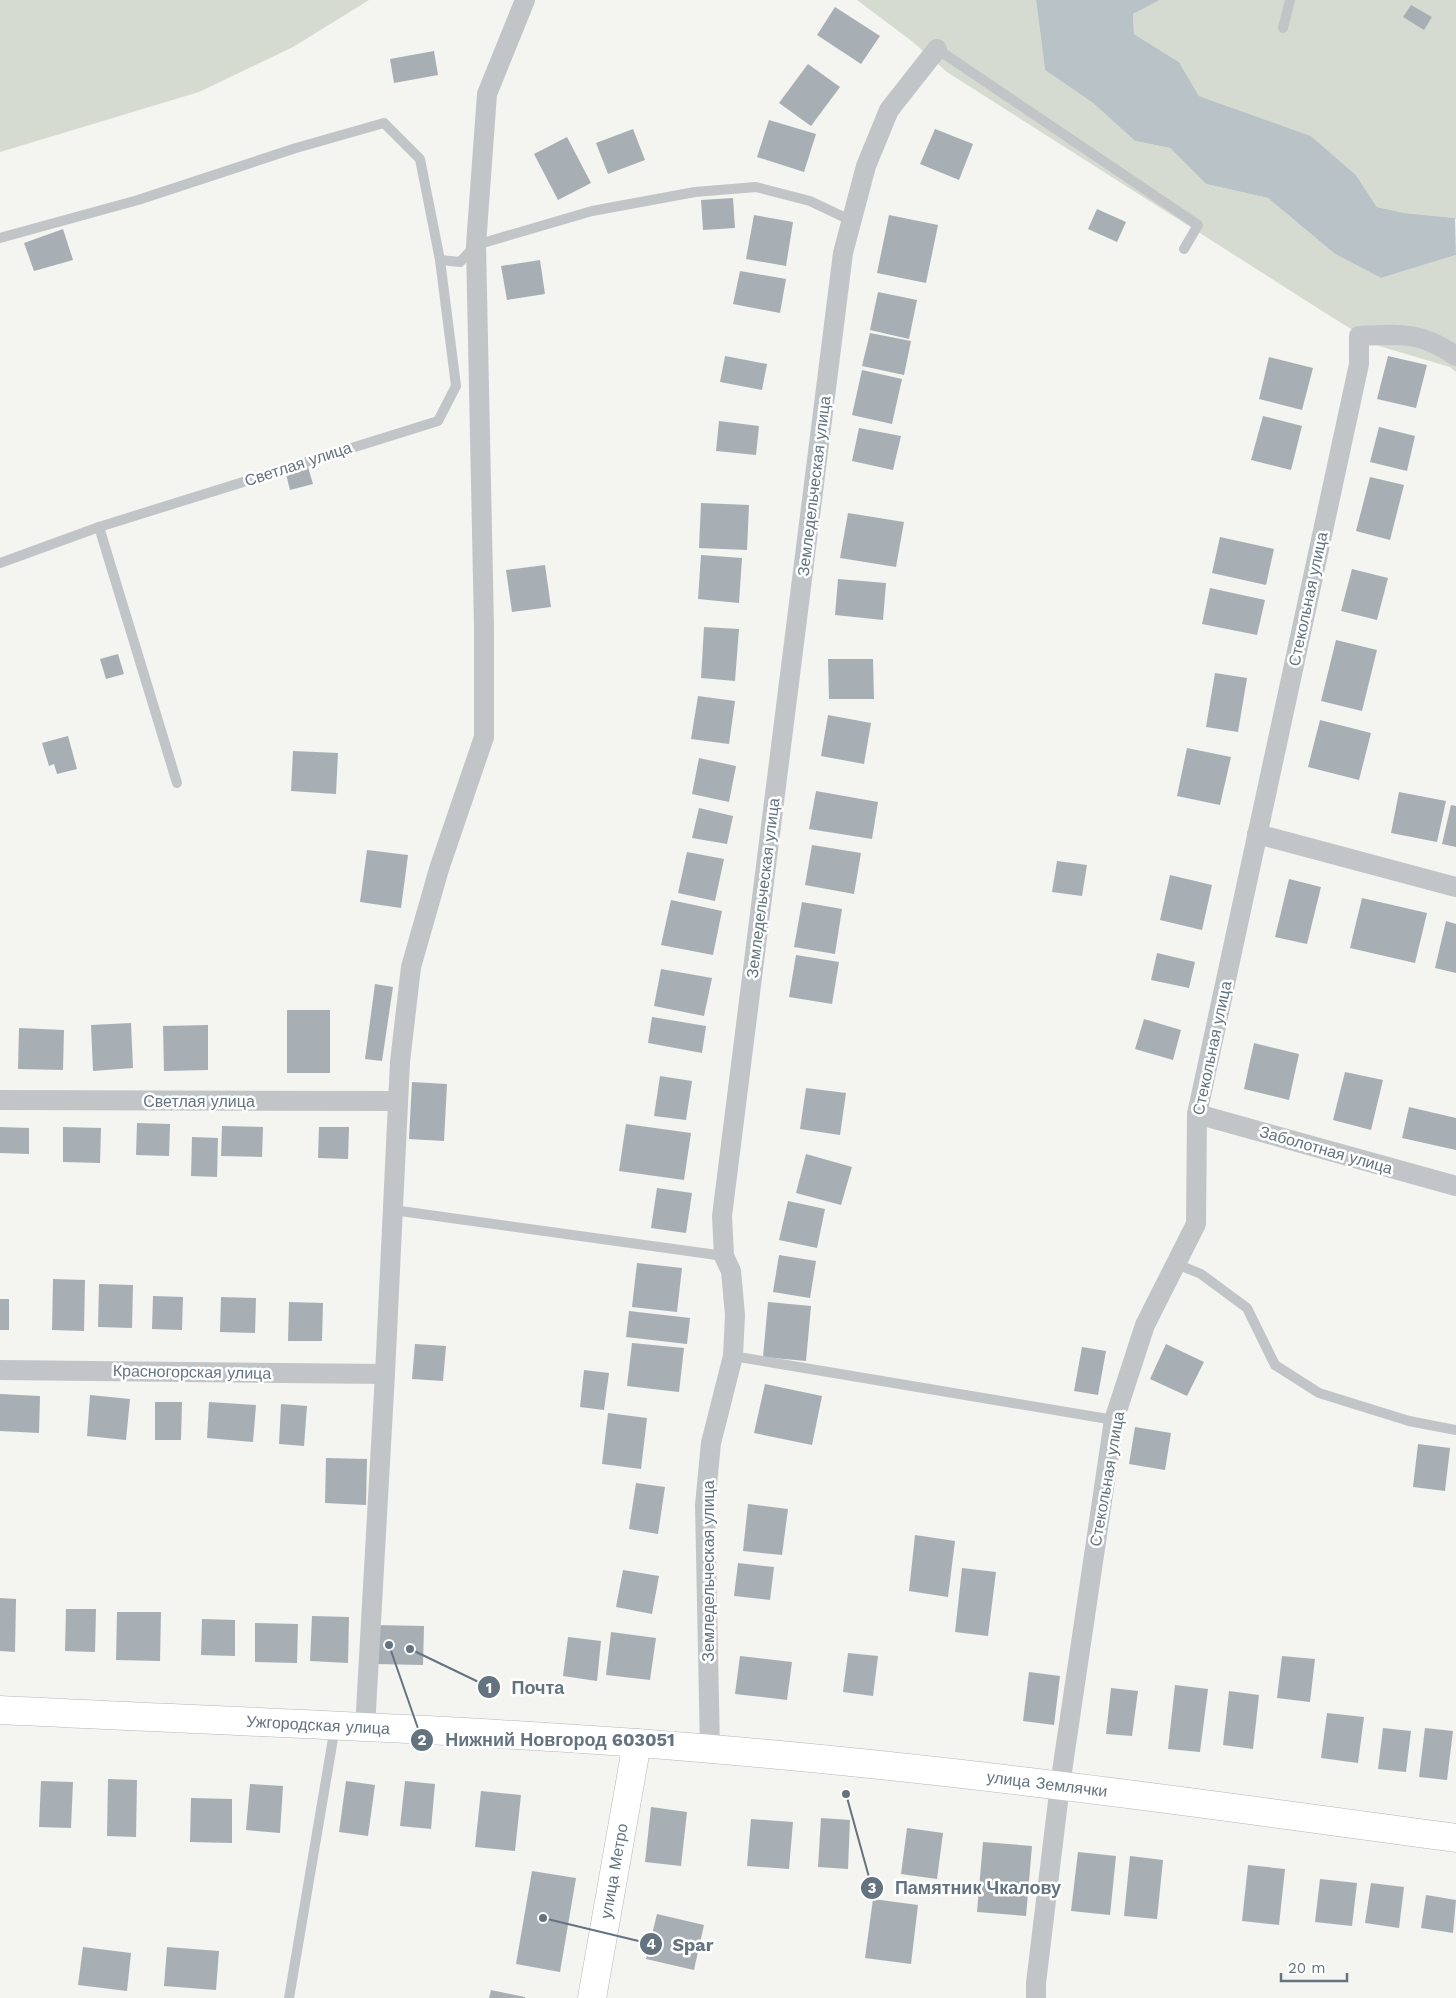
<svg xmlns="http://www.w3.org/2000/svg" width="1456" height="1998" font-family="'Work Sans',sans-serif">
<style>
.green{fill:#d5dbd1}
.water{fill:#b9c3c7}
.building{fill:#a8afb4}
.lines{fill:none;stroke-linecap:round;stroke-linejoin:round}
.secondary-casing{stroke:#b4b8bc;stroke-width:29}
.primary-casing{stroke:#b2b6ba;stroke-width:29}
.lane{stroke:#c2c5c8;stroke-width:10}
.street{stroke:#c2c5c8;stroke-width:20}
.secondary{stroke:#fff;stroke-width:28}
.primary{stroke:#fff;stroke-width:28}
.labels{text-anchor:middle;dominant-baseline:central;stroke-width:5;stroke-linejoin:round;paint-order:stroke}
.street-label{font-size:16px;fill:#647380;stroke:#fff}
.leader{fill:none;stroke:#647380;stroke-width:2}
.callout-dot{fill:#647380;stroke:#fff;stroke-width:2}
.mark-label{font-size:15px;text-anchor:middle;font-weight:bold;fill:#fff}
.callout-label{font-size:18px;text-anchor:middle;font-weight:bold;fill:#647380;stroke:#fff;stroke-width:5;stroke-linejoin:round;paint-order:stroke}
</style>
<rect width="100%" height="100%" fill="#f4f4f0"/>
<!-- green -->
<g class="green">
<polygon points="0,0 369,0 293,47 199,92 0,152"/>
<polygon points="857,0 1036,0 1045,70 1093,103 1135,141 1170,148 1206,184 1268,198 1335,254 1381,278 1456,255 1456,372 1450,367 1379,346 1338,321 947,72 913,42"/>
<polygon points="1160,0 1456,0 1456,220 1455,218 1405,213 1377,207 1356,175 1311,136 1199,96 1179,62 1134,34 1133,14"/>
</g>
<!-- water -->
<polygon class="water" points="1036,0 1160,0 1133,14 1134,34 1179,62 1199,96 1311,136 1356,175 1377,207 1405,213 1455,218 1456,255 1381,278 1335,254 1268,198 1206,184 1170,148 1135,141 1093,103 1045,70"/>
<!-- building -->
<g class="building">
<polygon points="1411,5 1432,17 1424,30 1403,17"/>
<polygon points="835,7 880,36 861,64 817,35"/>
<polygon points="434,51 438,75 394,83 390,59"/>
<polygon points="808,64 840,87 811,126 779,103"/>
<polygon points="769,120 816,134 804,172 757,157"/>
<polygon points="633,129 645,160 608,174 596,143"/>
<polygon points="935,129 973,144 959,180 920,164"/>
<polygon points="567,137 591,183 558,200 534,154"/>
<polygon points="733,198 735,228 703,230 701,200"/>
<polygon points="1097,209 1126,222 1117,242 1088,229"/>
<polygon points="754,215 793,222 786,266 746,259"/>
<polygon points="889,215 938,225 926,283 877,273"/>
<polygon points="63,229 73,260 34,271 24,243"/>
<polygon points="540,260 545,294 507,300 501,266"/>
<polygon points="740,271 786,279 780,313 733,304"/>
<polygon points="878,292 917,300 909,339 870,330"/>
<polygon points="870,333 911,341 904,375 862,366"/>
<polygon points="725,356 767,364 762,390 720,382"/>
<polygon points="1388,356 1427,365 1416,408 1377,399"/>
<polygon points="1269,357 1313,368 1302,410 1259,399"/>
<polygon points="862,370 902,379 892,424 852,415"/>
<polygon points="1263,416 1302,426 1291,470 1251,460"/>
<polygon points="719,421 759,426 756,455 716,451"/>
<polygon points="1379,427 1415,436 1407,471 1370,462"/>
<polygon points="859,428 901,436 893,470 852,461"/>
<polygon points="308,467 313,484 290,490 286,474"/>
<polygon points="1370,477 1404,485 1390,540 1356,531"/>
<polygon points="701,503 749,505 747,550 699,548"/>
<polygon points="848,513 904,522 896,567 840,558"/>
<polygon points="1220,537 1274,549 1266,585 1212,573"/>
<polygon points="701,555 742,558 739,603 698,599"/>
<polygon points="545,565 551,607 512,612 506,570"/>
<polygon points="1352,569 1388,578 1377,620 1341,611"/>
<polygon points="838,579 886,583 883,620 835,615"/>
<polygon points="1210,588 1265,600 1257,635 1202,624"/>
<polygon points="704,627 739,629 735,681 701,678"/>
<polygon points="1336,640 1377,650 1362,711 1321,701"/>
<polygon points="118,654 124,674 106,679 100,659"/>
<polygon points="828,659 873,659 874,699 829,699"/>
<polygon points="1215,673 1247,678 1238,732 1206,727"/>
<polygon points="698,696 735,701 729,744 691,739"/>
<polygon points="828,715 871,723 864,764 821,756"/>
<polygon points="1320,720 1371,733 1359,780 1308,767"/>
<polygon points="68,736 77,769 57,774 54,764 49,766 42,743"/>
<polygon points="1187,748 1231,757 1220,805 1177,796"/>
<polygon points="293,751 338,753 336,794 291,791"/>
<polygon points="699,758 736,766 729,802 692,794"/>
<polygon points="816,791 878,802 872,839 809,829"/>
<polygon points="1399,792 1446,801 1437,842 1391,833"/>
<polygon points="1451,805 1456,806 1456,847 1442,844"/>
<polygon points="699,808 733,816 727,844 692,838"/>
<polygon points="812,845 861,853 854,894 805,885"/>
<polygon points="367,850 408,855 401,908 360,902"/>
<polygon points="687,852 724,859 715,901 678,893"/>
<polygon points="1057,861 1087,865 1082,896 1052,892"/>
<polygon points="1170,875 1212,885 1202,930 1160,920"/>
<polygon points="1289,879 1321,887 1307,944 1275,937"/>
<polygon points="1362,898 1427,913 1415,963 1350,948"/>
<polygon points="671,900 722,911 713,955 661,945"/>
<polygon points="802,902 842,909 835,954 794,947"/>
<polygon points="1446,921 1456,924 1456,973 1435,968"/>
<polygon points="1157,953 1195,962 1189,988 1151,980"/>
<polygon points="796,955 839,962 832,1004 789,997"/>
<polygon points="661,969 712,978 704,1016 654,1006"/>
<polygon points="375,984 393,987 382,1061 365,1059"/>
<rect x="287" y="1010" width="43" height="63"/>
<polygon points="652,1017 706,1026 702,1053 648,1043"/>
<polygon points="1144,1019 1181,1030 1173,1060 1135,1049"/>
<polygon points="131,1023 133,1068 93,1071 91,1025"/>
<polygon points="208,1025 208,1070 164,1071 163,1026"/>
<polygon points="19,1028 64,1030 63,1070 18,1069"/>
<polygon points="1254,1043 1299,1054 1289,1100 1244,1089"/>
<polygon points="1345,1072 1383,1080 1371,1130 1333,1120"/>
<polygon points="660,1076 692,1081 686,1120 654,1116"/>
<polygon points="412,1082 447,1084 444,1141 409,1139"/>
<polygon points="806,1088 846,1093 840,1135 800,1129"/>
<polygon points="1409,1107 1456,1118 1456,1150 1402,1138"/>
<polygon points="137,1123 170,1124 169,1156 136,1155"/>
<polygon points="626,1124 691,1133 684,1180 619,1171"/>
<polygon points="222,1126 263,1127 262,1157 221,1156"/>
<polygon points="0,1127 29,1128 29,1154 0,1153"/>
<polygon points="63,1127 101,1128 100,1163 63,1162"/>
<polygon points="319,1127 349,1127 348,1159 318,1158"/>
<polygon points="192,1137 218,1138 217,1177 191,1176"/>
<polygon points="806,1154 852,1167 841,1205 796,1193"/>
<polygon points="657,1188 692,1193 686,1233 651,1228"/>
<polygon points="788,1201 825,1209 817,1248 779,1240"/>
<polygon points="779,1255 816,1261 810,1298 773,1292"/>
<polygon points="637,1263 682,1268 677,1312 632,1307"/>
<polygon points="53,1279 85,1280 84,1331 52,1330"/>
<polygon points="99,1284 133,1285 132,1328 98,1327"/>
<polygon points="153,1296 183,1297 182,1330 152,1329"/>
<polygon points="221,1297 256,1298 255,1333 220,1332"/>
<rect x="0" y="1299" width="9" height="31"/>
<polygon points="289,1302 323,1303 322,1341 288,1341"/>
<polygon points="768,1302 811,1306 806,1361 763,1357"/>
<polygon points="629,1311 690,1318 687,1344 626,1337"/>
<polygon points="632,1343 684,1348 679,1392 627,1386"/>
<polygon points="415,1344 446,1346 443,1381 412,1379"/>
<polygon points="1166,1344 1204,1362 1187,1396 1150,1379"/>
<polygon points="1082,1347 1106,1351 1098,1395 1074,1391"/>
<polygon points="584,1370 609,1373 604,1410 580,1407"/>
<polygon points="765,1384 822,1396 812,1445 754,1433"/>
<polygon points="0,1394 40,1396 39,1433 0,1431"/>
<polygon points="90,1395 130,1399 126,1440 87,1436"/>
<polygon points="155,1402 182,1402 181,1440 155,1440"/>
<polygon points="209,1402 256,1405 253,1442 207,1438"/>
<polygon points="281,1404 307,1406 304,1446 279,1444"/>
<polygon points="608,1413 647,1418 641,1469 602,1464"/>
<polygon points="1135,1427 1171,1433 1165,1470 1129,1464"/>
<polygon points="1418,1444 1450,1448 1445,1491 1413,1487"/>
<polygon points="326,1458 367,1459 366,1505 325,1503"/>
<polygon points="636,1483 665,1487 658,1534 629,1529"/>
<polygon points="748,1504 788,1509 782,1555 743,1551"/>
<polygon points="915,1535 955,1541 948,1597 909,1591"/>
<polygon points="738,1563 774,1567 770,1600 734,1596"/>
<polygon points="962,1568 996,1572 988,1636 955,1632"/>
<polygon points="623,1570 659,1576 652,1614 616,1607"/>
<polygon points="0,1598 16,1599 15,1652 0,1651"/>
<polygon points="66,1609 96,1609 95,1652 65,1651"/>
<polygon points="117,1612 161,1612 160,1661 116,1660"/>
<polygon points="312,1616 349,1617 348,1663 310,1661"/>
<polygon points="202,1619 235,1620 235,1656 201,1655"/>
<polygon points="255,1623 298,1624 297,1663 255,1662"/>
<polygon points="375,1625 424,1626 423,1665 374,1664"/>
<polygon points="611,1632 656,1638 650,1680 606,1675"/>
<polygon points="568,1637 601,1641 597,1681 563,1676"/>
<polygon points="848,1653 878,1656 873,1696 843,1692"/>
<polygon points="740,1656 792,1662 787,1700 735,1694"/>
<polygon points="1282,1656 1315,1659 1310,1702 1277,1698"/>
<polygon points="1029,1672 1060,1676 1054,1725 1023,1721"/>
<polygon points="1175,1685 1208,1689 1200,1752 1168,1749"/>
<polygon points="1111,1688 1138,1691 1132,1736 1106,1734"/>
<polygon points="1229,1691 1259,1695 1253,1749 1223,1745"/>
<polygon points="1327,1713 1364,1717 1358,1763 1321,1758"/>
<polygon points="1383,1728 1411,1731 1406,1772 1378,1769"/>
<polygon points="1425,1728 1453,1731 1447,1780 1419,1777"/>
<polygon points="108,1779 137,1780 136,1837 107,1836"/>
<polygon points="41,1781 73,1782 71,1828 39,1827"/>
<polygon points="346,1781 375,1785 368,1836 339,1832"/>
<polygon points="405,1781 435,1784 431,1829 400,1826"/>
<polygon points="250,1784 283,1786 280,1833 246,1830"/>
<polygon points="481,1791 521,1795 515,1851 475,1847"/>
<polygon points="191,1798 232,1799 232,1843 190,1842"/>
<polygon points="651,1807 687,1812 681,1866 645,1862"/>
<polygon points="821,1818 850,1820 848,1869 818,1867"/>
<polygon points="751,1819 793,1822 789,1869 747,1866"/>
<polygon points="907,1828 943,1833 937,1879 901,1874"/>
<polygon points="983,1842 1032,1846 1026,1916 977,1912"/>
<polygon points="1078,1852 1116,1856 1110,1915 1071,1911"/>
<polygon points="1130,1856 1163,1860 1157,1919 1124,1916"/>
<polygon points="1248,1865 1285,1869 1279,1925 1242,1921"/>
<polygon points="532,1871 576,1878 560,1972 516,1964"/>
<polygon points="1320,1879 1357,1883 1352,1926 1315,1922"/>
<polygon points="1371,1883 1404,1887 1399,1928 1365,1923"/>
<polygon points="1426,1895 1456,1900 1453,1933 1421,1928"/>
<polygon points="873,1899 918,1905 911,1964 865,1958"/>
<polygon points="657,1914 704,1925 694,1970 646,1959"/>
<polygon points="83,1947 131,1953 127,1991 78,1985"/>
<polygon points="167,1947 219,1951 216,1990 164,1986"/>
<polygon points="491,1990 525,1997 525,1998 489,1998"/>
</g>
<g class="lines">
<!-- secondary casing -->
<g class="secondary-casing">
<polyline id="secondary" points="592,1998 637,1743"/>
</g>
<!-- primary casing -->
<g class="primary-casing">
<path id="primary" d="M0,1710c237,12 475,19 712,39 249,21 496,55 744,89"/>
</g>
<!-- lane -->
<g class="lane">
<polyline points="1283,28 1290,0"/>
<polyline points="937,49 1198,225 1184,249"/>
<polyline points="0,238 138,200 296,148 384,123 420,159 440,260 456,386 438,421 99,527 0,563"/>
<polyline points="440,260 460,262 476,245 592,211 695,192 756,187 810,201 852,221"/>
<polyline points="99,527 177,783"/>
<polyline points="393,1210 724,1256"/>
<polyline points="1177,1264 1201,1274 1247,1308 1275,1365 1319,1393 1409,1421 1456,1430"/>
<polyline points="733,1356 1114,1420"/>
<polyline points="289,1998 335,1727"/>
</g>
<!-- street -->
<g class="street">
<polyline points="1257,834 1456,887"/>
<polyline points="0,1100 398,1101"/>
<polyline points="1197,1114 1456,1186"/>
<polyline points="0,1370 385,1374"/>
<polyline points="365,1728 385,1374 400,1062 411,967 439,869 484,737 484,627 476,245 487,94 525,0"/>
<polyline points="710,1749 705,1505 711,1443 733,1356 735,1315 731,1271 724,1256 722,1216 843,253 866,166 889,110 937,49"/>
<path d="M1036,1998v-15l24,-198 54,-365 31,-95 51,-101 1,-110 162,-750v-28c42,-2 60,-5 97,20"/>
</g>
<!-- secondary -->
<use href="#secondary" class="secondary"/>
<!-- primary -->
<use href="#primary" class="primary"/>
</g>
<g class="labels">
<!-- street labels -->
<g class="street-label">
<text transform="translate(298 464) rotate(-18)">Светлая улица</text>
<text transform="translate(814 486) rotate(-83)">Земледельческая улица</text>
<text transform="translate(1308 599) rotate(-78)">Стекольная улица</text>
<text transform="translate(763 888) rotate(-83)">Земледельческая улица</text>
<text transform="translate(1212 1048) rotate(-78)">Стекольная улица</text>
<text x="199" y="1101">Светлая улица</text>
<text transform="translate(1326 1150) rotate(16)">Заболотная улица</text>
<text transform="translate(192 1372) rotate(1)">Красногорская улица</text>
<text transform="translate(1107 1479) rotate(-80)">Стекольная улица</text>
<text transform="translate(708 1571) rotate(-90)">Земледельческая улица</text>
<text transform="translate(318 1725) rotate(3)">Ужгородская улица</text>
<text transform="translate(1047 1784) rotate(7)">улица Землячки</text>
<text transform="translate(614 1871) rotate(-80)">улица Метро</text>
</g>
</g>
<!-- callouts -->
<path class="leader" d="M410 1649L489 1687M389 1645L422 1740M846 1794L872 1888M543 1918L651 1944"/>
<g class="callout-dot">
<circle cx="410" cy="1649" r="5"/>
<circle cx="389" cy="1645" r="5"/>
<circle cx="846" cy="1794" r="5"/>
<circle cx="543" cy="1918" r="5"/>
<circle cx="489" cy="1687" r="12"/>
<circle cx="422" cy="1740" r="12"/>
<circle cx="872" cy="1888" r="12"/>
<circle cx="651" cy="1944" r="12"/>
</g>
<g class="mark-label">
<text x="489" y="1693">1</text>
<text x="422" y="1745">2</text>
<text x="872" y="1893">3</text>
<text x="651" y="1949">4</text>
</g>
<g class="callout-label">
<text x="538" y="1694">Почта</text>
<text x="560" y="1746">Нижний Новгород 603051</text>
<text x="978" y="1894">Памятник Чкалову</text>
<text x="693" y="1951">Spar</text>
</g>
<!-- scale -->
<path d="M1281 1973v8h66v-8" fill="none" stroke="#647380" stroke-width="2.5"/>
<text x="1288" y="1973" font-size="15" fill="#647380" stroke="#ffffff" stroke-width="4" paint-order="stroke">20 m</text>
</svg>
